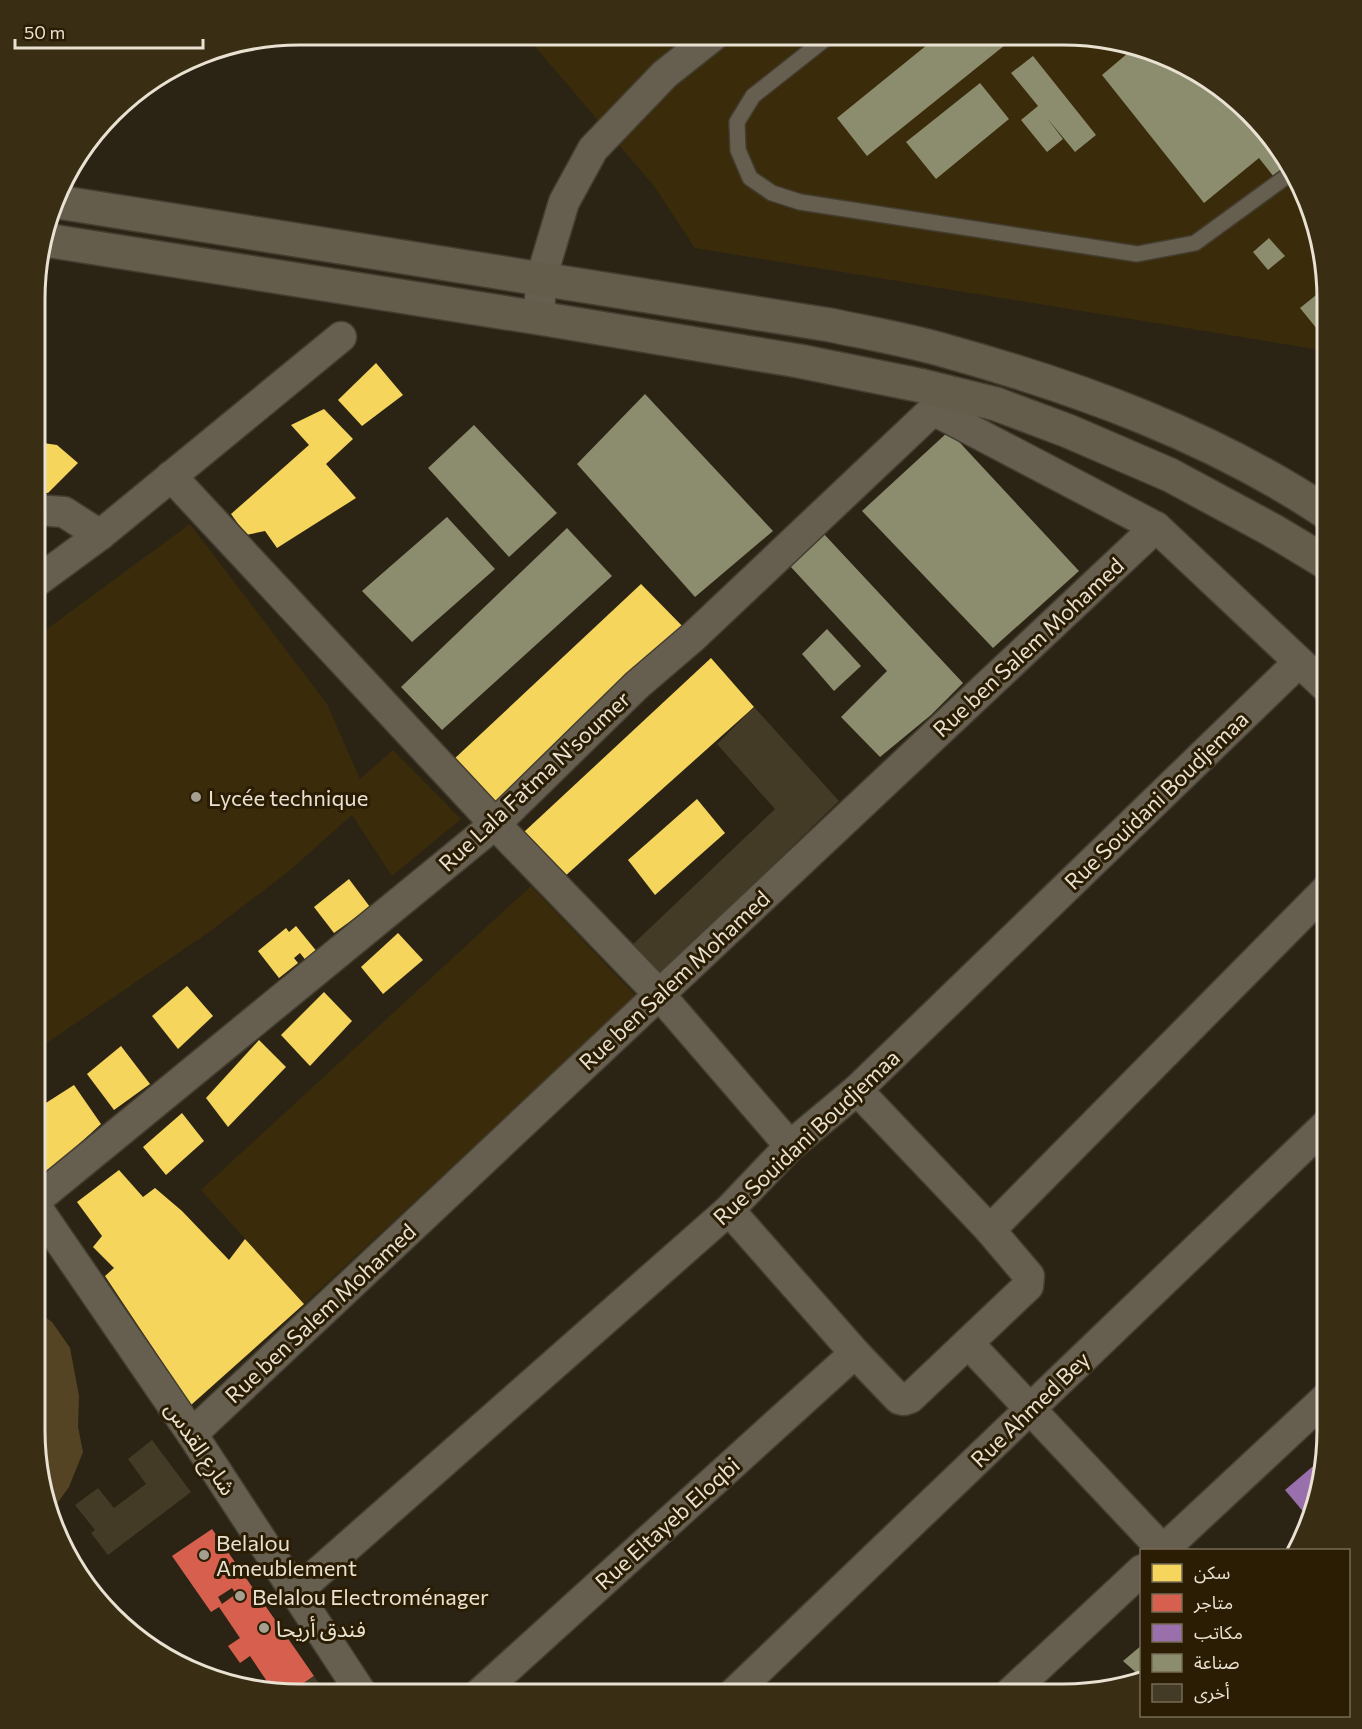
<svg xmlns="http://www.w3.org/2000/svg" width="1362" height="1729" font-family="Commissioner,'Noto Sans Arabic',sans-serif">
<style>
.built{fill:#3a2b0a}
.green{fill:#544424}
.homes{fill:#f6d55c}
.shops{fill:#d6604d;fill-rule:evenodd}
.offices{fill:#9970ab}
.industry{fill:#8c8c6e}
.building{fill:#433b25}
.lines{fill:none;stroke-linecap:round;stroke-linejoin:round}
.lane-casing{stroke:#443e31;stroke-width:18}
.street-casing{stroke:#443e31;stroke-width:33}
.highway-casing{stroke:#443e31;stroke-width:36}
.lane{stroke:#665f4f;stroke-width:15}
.street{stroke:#665f4f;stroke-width:30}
.highway{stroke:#655d4c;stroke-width:33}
.poi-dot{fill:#a69f8f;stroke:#2a1d03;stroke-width:2}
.labels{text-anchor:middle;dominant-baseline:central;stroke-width:6;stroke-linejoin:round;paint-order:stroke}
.street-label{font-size:22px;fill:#e9e1d1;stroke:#2a1d03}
.poi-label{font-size:22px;fill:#e9e1d1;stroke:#2a1d03;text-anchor:start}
.rim{fill:none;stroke:#e9e1d1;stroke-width:3}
</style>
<rect width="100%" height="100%" fill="#2b2415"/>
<!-- built -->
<g class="built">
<polygon points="525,35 1098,37 1210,79 1292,167 1319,231 1327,299 1327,351 695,248 654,186"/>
<polygon points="190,524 327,704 360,779 393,750 461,819 392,876 352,815 288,872 209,932 35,1051 36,637"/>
<polygon points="531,886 636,996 304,1304 201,1190"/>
</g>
<!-- green -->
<polygon class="green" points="35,1310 52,1322 70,1348 79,1396 78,1427 83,1452 69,1487 50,1513 43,1498 35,1430"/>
<!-- homes -->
<g class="homes">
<polygon points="376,363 403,395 362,426 338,400"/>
<polygon points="324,409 353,439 326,464 356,498 277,548 265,531 246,535 231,514 309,445 291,425"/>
<polygon points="36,442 57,445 78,463 48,493 36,491"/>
<polygon points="641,584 693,637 499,811 453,760"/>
<polygon points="711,658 754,707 564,877 524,832"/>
<polygon points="697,799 725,833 655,895 628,860"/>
<polygon points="349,879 370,907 334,933 314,907"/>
<polygon points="296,926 318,953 307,962 300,953 294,958 298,963 279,978 258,951 286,928 289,932"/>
<polygon points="398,933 423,960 383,994 361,967"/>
<polygon points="187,986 213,1016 178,1049 152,1016"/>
<polygon points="324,992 352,1021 310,1066 281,1035"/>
<polygon points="259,1040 286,1067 228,1127 206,1098"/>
<polygon points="121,1046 150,1084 114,1110 87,1074"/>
<polygon points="74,1085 101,1124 43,1177 35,1167 35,1103 38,1108"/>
<polygon points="182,1113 204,1141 166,1175 143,1147"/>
<polygon points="119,1170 143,1197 155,1188 182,1211 229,1260 245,1239 304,1304 191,1405 105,1276 114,1268 93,1247 102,1236 77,1202"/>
</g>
<!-- shops -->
<path class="shops" d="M212,1529l102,147 -26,18 -24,-4 6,-4 -20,-30 -10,7 -12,-17 12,-8 -21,-31 -8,5 -39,-56zM232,1588l4,6 -14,10 -4,-7z"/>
<!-- offices -->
<polygon class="offices" points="1318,1462 1321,1466 1306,1515 1285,1490"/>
<!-- industry -->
<g class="industry">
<polygon points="938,36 1015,37 867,156 837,118"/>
<polygon points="1123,46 1210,79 1290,164 1274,177 1259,158 1204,203 1102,75 1128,53"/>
<polygon points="1033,56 1096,135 1075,152 1047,118 1063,139 1047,152 1021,120 1038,106 1011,73"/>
<polygon points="980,83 1009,119 936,179 906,142"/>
<polygon points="1269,238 1285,256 1268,270 1253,252"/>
<polygon points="1326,287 1327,339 1326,340 1300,308"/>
<polygon points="645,394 773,531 695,597 577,464"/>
<polygon points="474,425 557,513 509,557 428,468"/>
<polygon points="949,431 1079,571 993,648 862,511"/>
<polygon points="447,517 495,569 412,642 362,591"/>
<polygon points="567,528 612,576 442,730 401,687"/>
<polygon points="823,533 963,683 931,715 880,757 841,717 887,671 790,566"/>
<polygon points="827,629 861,666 834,691 802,654"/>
<polygon points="1142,1645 1142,1675 1140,1676 1123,1661"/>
</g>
<!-- building -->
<g class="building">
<polygon points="754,707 839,801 658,977 630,947 775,809 717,744"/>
<polygon points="152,1440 191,1492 108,1555 91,1533 95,1530 75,1505 98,1488 114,1508 146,1484 128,1459"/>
<polygon points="314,1676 326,1694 288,1694"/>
</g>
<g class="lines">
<!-- lane casing -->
<g class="lane-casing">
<polyline id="lane" points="829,36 753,96 737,122 738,150 750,178 772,193 800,202 1137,254 1195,243 1294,171"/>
</g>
<!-- street casing -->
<g class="street-casing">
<g id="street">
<polyline points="539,318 541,279 564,202 593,149 665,74 713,36"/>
<polyline points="171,476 495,824 659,994 790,1146"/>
<polyline points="36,510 64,512 100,535"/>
<polyline points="36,582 100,535 341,337"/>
<polyline points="35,1201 495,824 637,685 693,637 933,410 1156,527 1327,688"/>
<polyline points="35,1205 192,1434 362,1694"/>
<polyline points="729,1210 855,1353 899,1399 904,1400 910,1398 1028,1286 1029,1276 990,1230 857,1090"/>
<polyline points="990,1230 1327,889"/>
<polyline points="968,1343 1163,1550 1327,1397"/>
<polyline points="192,1434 1156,527"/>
<polyline points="296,1592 729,1210 790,1146 857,1090 1299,662"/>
<polyline points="479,1694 855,1353"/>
<polyline points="733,1694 1327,1124"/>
<polyline points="1009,1694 1142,1570"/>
</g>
</g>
<!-- highway casing -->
<g class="highway-casing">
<g id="highway">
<path d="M58,202l772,123c38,8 78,15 116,26 133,37 266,85 381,162"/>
<polyline points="45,240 539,318 799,361 923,386 996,404 1068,431 1170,475 1272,530 1327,563"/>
</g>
</g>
<!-- lane -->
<use href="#lane" class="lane"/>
<!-- street -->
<use href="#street" class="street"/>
<!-- highway -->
<use href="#highway" class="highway"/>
</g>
<!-- markers -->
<g class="poi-dot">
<circle cx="196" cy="797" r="6"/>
<circle cx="204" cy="1555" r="6"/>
<circle cx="240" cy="1596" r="6"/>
<circle cx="264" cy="1628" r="6"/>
</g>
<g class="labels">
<!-- street labels -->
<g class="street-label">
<text transform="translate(1028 647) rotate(-43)">Rue ben Salem Mohamed</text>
<text transform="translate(534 781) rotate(-43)">Rue Lala Fatma N'soumer</text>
<text transform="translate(1156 800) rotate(-44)">Rue Souidani Boudjemaa</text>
<text transform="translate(674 980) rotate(-43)">Rue ben Salem Mohamed</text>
<text transform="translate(806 1137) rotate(-43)">Rue Souidani Boudjemaa</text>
<text transform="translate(320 1313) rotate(-43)">Rue ben Salem Mohamed</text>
<text transform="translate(1030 1409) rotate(-44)">Rue Ahmed Bey</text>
<text transform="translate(201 1448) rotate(56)">شارع القدس</text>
<text transform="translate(667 1523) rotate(-42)">Rue Eltayeb Eloqbi</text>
</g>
<!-- poi labels -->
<g class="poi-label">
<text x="208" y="797">Lycée technique</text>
<text x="216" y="1542">Belalou<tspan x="216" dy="25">Ameublement</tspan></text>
<text x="252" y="1596">Belalou Electroménager</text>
<text x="276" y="1628">فندق أريحا</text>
</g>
</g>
<!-- crop -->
<path d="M0 0H1362V1729H0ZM299 45H1063A254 254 0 0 1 1317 299V1430A254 254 0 0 1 1063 1684H299A254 254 0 0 1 45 1430V299A254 254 0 0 1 299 45Z" fill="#392d13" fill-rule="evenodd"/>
<path class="rim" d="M299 45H1063A254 254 0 0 1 1317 299V1430A254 254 0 0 1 1063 1684H299A254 254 0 0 1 45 1430V299A254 254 0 0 1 299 45Z"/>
<!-- legend -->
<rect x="1140" y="1549" width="210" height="168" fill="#2a1d03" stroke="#766b55" stroke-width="1.5"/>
<rect x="1152" y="1564" width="30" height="18" fill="#f6d55c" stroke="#766b55" stroke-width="1.5"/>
<text x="1194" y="1579" font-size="18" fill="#e9e1d1">سكن</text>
<rect x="1152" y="1594" width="30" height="18" fill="#d6604d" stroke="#766b55" stroke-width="1.5"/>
<text x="1194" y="1609" font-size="18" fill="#e9e1d1">متاجر</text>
<rect x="1152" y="1624" width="30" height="18" fill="#9970ab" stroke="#766b55" stroke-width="1.5"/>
<text x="1194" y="1639" font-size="18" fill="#e9e1d1">مكاتب</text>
<rect x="1152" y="1654" width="30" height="18" fill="#8c8c6e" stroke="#766b55" stroke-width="1.5"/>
<text x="1194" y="1669" font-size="18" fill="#e9e1d1">صناعة</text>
<rect x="1152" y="1684" width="30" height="18" fill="#433b25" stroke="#766b55" stroke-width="1.5"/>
<text x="1194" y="1699" font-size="18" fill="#e9e1d1">أخرى</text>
<!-- scale -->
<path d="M15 39v9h188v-9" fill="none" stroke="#e9e1d1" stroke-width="3"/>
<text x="24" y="39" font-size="18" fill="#e9e1d1" stroke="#2a1d03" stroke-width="4.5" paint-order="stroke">50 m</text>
</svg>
